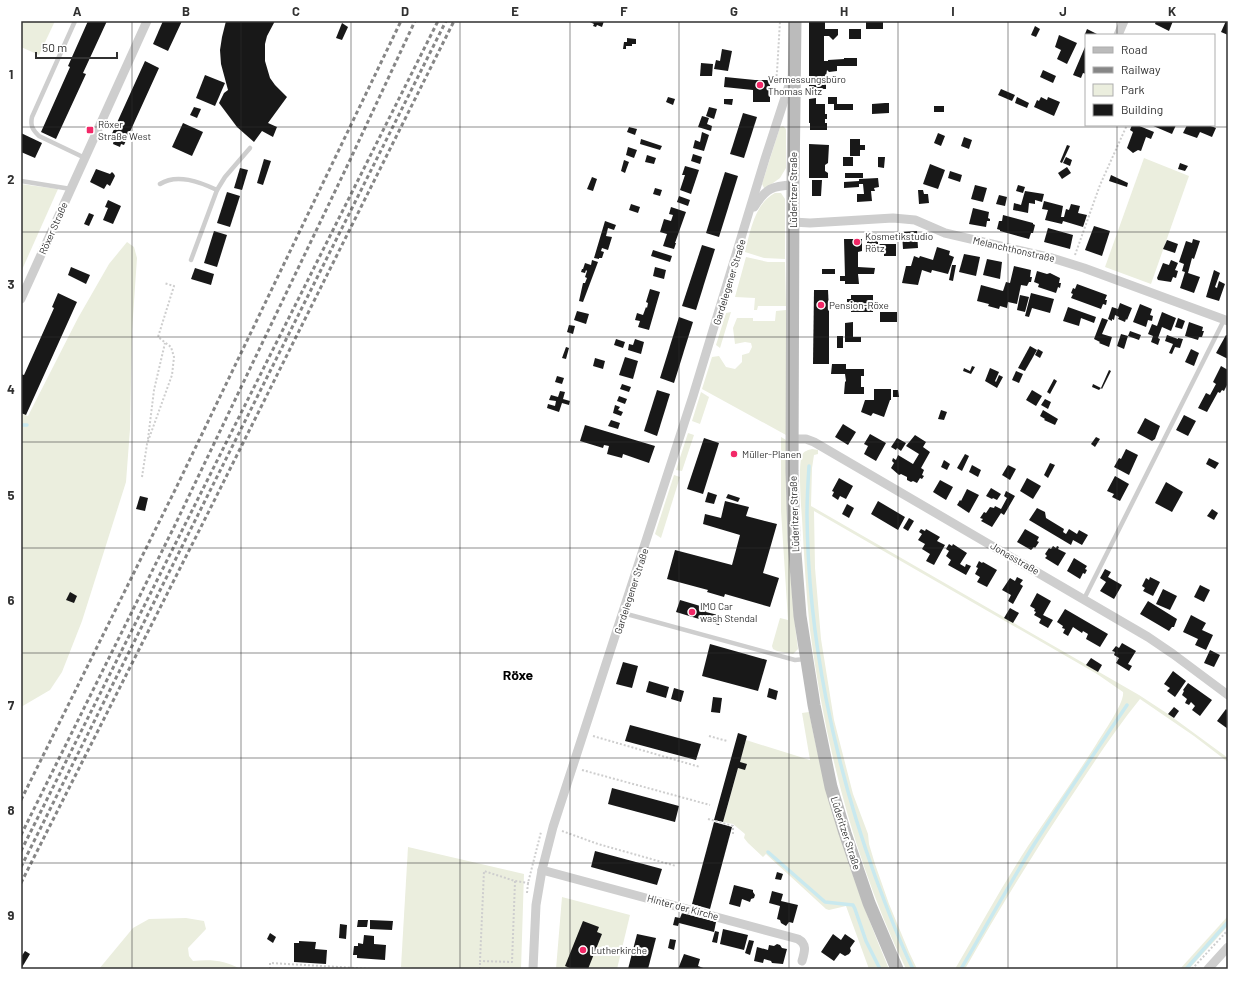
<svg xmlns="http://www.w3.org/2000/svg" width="1249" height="990" font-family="Barlow,sans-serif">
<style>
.green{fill:#ebeede}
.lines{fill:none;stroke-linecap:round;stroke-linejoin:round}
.stream{stroke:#c9e9ef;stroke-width:3.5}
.building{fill:#181818}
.path{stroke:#cecece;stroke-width:2;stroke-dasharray:2 2;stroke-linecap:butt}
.service{stroke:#cecece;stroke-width:4.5}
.minor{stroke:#cecece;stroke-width:9}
.secondary{stroke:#bbb;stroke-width:13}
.rail{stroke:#868686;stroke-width:3;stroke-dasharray:4 3;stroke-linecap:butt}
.grid{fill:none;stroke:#313131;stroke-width:1;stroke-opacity:0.55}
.poi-dot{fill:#f22867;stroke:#fff;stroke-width:1.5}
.labels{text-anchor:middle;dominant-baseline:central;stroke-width:4;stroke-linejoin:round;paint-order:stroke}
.poi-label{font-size:10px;fill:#313131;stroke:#fff;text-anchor:start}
.street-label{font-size:10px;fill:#313131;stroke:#fff}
.district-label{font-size:14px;font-weight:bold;fill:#000;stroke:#fff}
.neatline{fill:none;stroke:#313131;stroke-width:1.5}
.grid-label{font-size:13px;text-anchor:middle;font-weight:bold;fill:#313131}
</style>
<rect width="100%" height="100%" fill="#fff"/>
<!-- green -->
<g class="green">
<polygon points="21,21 55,21 39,55 21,47"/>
<polygon points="783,126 786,129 786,168 780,178 766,188 764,188 762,184 780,127"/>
<polygon points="1144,158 1189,176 1151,284 1105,267"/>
<polygon points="21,184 58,189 21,272"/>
<path d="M775,193h6l4,6v60l-21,-1 -19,-6c5,-20 10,-49 30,-59z"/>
<polygon points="127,242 134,247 137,258 132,331 130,429 126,482 82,621 62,672 50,690 21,707 21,413 28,416 78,318 109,264"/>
<polygon points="746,257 768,262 785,262 786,306 758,306 757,310 754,310 755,298 735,297"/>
<polygon points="786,310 786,435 702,389 712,357 719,356 726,367 735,369 742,362 742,355 749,353 752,347 751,343 745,342 735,344 733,328 737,318 753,318 753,321 775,321 776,311"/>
<polygon points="731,312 720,348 716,345 726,313"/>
<polygon points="701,392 709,397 700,424 692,421"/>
<polygon points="688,433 694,435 682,471 676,470"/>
<path d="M781,437l5,3c0,70 3,140 12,209l-5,5 -16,-3 -4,-2 -1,-3 8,-28 8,2 -7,-109z"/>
<path d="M812,449l6,1v4l-4,1 -2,13 -1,38 328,189 29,19 60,44v4l-34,-26 -54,-37c-23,28 -43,59 -63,89 -40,59 -77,120 -112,181h-10c24,-41 47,-83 73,-123 23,-34 47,-68 69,-103 6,-10 28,-41 26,-51l-26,-18 -283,-163 1,57 6,71 13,81 19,74 15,40 1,10 6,20 14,40 20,48 8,17h-11c-51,-106 -81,-223 -96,-339 -4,-37 -6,-74 -8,-112 -1,-12 -4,-53 0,-63 2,-4 6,-5 10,-6z"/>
<polygon points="674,475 680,477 661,538 655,534"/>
<path d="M809,712c17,89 45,174 80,257h-20l-23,-63 -17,4 -3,-1 -60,-55 -3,3 -15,-14 -4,-5 1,-4 -12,-10 -10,-2 23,-82 64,20 -8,-47z"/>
<polygon points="408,847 524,874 521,969 426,969 401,967"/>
<polygon points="562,897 630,915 617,969 556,969"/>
<polygon points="1228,916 1228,926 1189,969 1180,969"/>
<path d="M186,918l18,3 2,8 -18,19 1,8 4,5c16,-2 33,-1 47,8h-141l34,-41 16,-9z"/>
</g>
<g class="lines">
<!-- stream -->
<g class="stream">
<polyline points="21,425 27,425"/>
<path d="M809,466c-1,16 -2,33 -2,49 1,122 27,247 68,361 12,32 23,63 38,93"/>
<polyline points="768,852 825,902 853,905 855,909 866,941 880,969"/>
<path d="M961,969c25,-42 48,-85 74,-126 30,-47 61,-92 92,-138"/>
<polyline points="1186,969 1228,922"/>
</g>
</g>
<!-- building -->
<g class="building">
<polygon points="88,21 107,21 83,73 86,74 56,139 41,132 70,67 68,66"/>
<polygon points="163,21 182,21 168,51 153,44"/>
<polygon points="226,21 275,21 267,36 265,44 265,61 270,78 275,85 287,97 268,123 277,127 273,137 262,131 254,142 237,127 219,103 224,93 228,90 221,64 220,50 222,37"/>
<polygon points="590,21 604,21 602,27 597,25 596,27 593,26 594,24 590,22"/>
<polygon points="809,21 825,21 825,29 838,29 838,35 833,40 829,36 824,36 824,61 828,61 828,60 844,59 844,58 857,58 857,66 837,66 837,71 829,72 827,70 826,76 829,76 829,81 826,81 826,89 809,89"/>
<rect x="866" y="21" width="17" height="8"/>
<polygon points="1156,21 1173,21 1169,31 1155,24"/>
<polygon points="1226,21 1228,21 1228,35 1221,32"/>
<polygon points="342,23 348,27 342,40 336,38"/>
<polygon points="1035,26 1040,29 1036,37 1031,35"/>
<rect x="849" y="29" width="12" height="10"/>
<polygon points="1087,29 1097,34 1097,35 1085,34"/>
<polygon points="1059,35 1077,43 1067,64 1057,59 1061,50 1055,47"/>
<polygon points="627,38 636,39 636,44 632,44 632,46 626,46 626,49 623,49 624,42 627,42"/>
<polygon points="1085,47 1086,48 1086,74 1083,73 1081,78 1073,75"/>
<polygon points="722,49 732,51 728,71 714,69 716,60 720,61"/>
<polygon points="145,61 159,68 124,145 121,144 120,147 113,144 114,140 110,138"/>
<polygon points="701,63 713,64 712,76 700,76"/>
<polygon points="1043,70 1056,76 1053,83 1040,77"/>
<polygon points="205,75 225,83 215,106 196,98"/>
<polygon points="725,77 755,80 770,80 770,102 753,102 753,90 724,87"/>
<polygon points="1001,89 1015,95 1012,101 998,95"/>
<polygon points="668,97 675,99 673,105 666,102"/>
<polygon points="828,97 837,97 837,104 853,104 853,110 834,110 834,104 828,104"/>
<polygon points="1017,97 1029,103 1027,108 1015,103"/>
<polygon points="1041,97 1047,100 1048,97 1060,102 1054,116 1034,107 1037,100 1039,101"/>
<polygon points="816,98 816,104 825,104 825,114 827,114 827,119 825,119 825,123 827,123 827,130 810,130 810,123 809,123 809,99"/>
<polygon points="724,99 733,99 732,105 724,104"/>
<polygon points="885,103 889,103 889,113 872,114 872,104"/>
<rect x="934" y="106" width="10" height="6"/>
<polygon points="194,107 201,109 197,118 190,115"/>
<polygon points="709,107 717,109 714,119 706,116"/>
<polygon points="743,113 757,117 744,158 730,154"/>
<polygon points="702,116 709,118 707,124 712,126 711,131 698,127"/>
<polygon points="183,123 203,132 192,156 172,147"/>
<polygon points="1132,125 1137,125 1154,132 1151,139 1146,137 1141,151 1138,150 1133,153 1127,148 1133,132 1130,130"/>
<polygon points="1151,125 1176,125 1172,134"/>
<polygon points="1187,125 1208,125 1216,128 1212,137 1200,132 1197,138 1183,133"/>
<polygon points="629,127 637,129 635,135 627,132"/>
<polygon points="702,132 709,135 704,151 693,148 695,140 700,142"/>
<polygon points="21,133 42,143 35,158 21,152"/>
<polygon points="938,133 945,136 941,146 934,143"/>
<polygon points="964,137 972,140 969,149 961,146"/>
<polygon points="641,139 662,146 660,150 640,144"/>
<polygon points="850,139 860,139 860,145 865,145 865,150 860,150 860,156 850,156"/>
<polygon points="809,144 829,145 828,163 825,165 825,171 828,173 828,178 809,178"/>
<polygon points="1067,145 1070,146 1062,163 1060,162"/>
<polygon points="628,147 637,150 634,158 626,155"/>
<polygon points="693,154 702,157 700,164 691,161"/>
<polygon points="647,155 656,158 654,164 645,162"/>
<rect x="843" y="157" width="10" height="9"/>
<polygon points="878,157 885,157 884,168 878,167"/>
<polygon points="1066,157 1072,160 1070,166 1063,163"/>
<polygon points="264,159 271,161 263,185 257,183"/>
<polygon points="624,160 629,162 625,173 621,171"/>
<polygon points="1180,163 1188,166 1185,171 1178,169"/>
<polygon points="930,164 945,170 938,189 923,184"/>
<polygon points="685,166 699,170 691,194 680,190 685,175 682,175"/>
<polygon points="1067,167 1071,173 1062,179 1058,173"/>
<polygon points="240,168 248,170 242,190 234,188"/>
<polygon points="96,169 110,174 112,172 114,174 115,176 110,186 107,184 104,189 90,182"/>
<polygon points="950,171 962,175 960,182 948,178"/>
<polygon points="725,172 738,176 719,237 706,233"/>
<rect x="845" y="173" width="18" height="5"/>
<polygon points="1111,175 1128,183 1127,187 1109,181"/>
<polygon points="592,177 597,179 593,191 587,189"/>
<polygon points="878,178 879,187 874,188 875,191 871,191 872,201 857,202 857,194 864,194 863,184 859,184 859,187 844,188 844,182 859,181 859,179"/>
<polygon points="812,180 822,180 821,196 812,196"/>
<polygon points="975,185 987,188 983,202 971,199"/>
<polygon points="1018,185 1025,187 1023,193 1016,191"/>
<polygon points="655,188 662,190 660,196 653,194"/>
<polygon points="918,190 923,190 924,194 928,194 929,203 919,204"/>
<polygon points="1025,191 1044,194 1042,202 1035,200 1035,204 1029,203 1028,213 1013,210 1014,203 1021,205"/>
<polygon points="227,192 240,196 230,227 217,223"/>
<polygon points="999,195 1007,197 1005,206 996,204"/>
<polygon points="679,196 690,200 688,206 677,202"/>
<polygon points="108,200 121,206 113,224 103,220 108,208 105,207"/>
<polygon points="1044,201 1063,206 1061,217 1064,217 1066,209 1069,210 1071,204 1080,206 1078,213 1087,215 1083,227 1063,221 1062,224 1045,220 1048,210 1042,209"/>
<polygon points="631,204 640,207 638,213 629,210"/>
<polygon points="671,207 686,212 675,243 676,243 674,249 663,246 667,234 660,232 664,219 671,221 673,215 669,214"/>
<polygon points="973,208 989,212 988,218 990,219 990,221 987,221 986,227 969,224"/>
<polygon points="89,213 94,215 89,226 84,224"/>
<polygon points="1003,215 1033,223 1033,224 1035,225 1033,233 1031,233 1029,239 1000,231 1000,230 997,229 999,221 1002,221"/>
<polygon points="605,221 616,225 614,230 608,228 606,236 612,237 608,250 602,248 601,251 604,252 602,258 599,258 599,259 594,258"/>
<polygon points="1094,226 1110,231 1102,256 1085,250"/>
<polygon points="1048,228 1073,235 1070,249 1044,242"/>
<polygon points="214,231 227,235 217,267 204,263"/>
<polygon points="917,231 918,248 903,249 902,232"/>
<polygon points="871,233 878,234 878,244 867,244 867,234"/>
<polygon points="844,239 862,239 862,251 858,252 858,267 875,268 874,274 858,274 859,284 845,284 845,281 840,281 840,276 845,276"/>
<polygon points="1193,239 1200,241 1194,259 1192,258 1188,273 1200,277 1194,293 1180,288 1185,272 1182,271 1184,264 1179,262 1186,241 1192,243"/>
<polygon points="1167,240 1178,244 1175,253 1163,249"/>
<polygon points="877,244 896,244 896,256 884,256 884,253 880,253 878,251"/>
<polygon points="702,245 715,249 696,310 682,306"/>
<polygon points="937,247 950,251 949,255 954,257 948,274 932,270 931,273 922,270 918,285 902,283 906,266 911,266 914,256 919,258 920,256 933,260"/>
<polygon points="653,250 672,256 670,262 651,256"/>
<polygon points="964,254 980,257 976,276 959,272"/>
<polygon points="987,259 1002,262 1000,279 983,275"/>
<polygon points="592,260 598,262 583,302 579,301 583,283 585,283 587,278 585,277 587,271 586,270 585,273 581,272 582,269 583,269 585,263 591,265"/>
<polygon points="1171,260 1178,263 1175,270 1178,271 1176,278 1173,277 1171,282 1158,280 1157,278 1163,263 1169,265"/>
<polygon points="952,265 956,265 953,281 949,280"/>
<polygon points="1014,266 1031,270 1030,277 1032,277 1031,282 1029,282 1027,286 1021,285 1017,304 1008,302 1007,308 1000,306 999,309 988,306 989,304 977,301 981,285 1003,291 1006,282 1010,283"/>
<polygon points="71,267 90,275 86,284 68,275"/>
<polygon points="655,267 666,270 664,279 653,276"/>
<polygon points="195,268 214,274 211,285 191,279"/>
<rect x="822" y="269" width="13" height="5"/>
<polygon points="1214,270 1220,273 1215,287 1217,288 1219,281 1225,284 1219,301 1206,297"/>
<polygon points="1037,271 1047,274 1050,273 1060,278 1059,283 1061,283 1060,288 1058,287 1056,293 1038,287 1039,284 1034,282"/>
<polygon points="1077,284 1107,295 1105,300 1107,300 1106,305 1103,304 1101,309 1071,298 1073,294 1071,293 1073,288 1075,289"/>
<polygon points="650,289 660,292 649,330 638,327 640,321 635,320 637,313 643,315 646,307 647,308 648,303 646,302"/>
<polygon points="814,290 828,290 829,311 829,364 813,364"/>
<polygon points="58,293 77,302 26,415 21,413 21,374 24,375 54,308 52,307"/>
<polygon points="1031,293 1054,299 1050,313 1032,308 1029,317 1025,316"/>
<polygon points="851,295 873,295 873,312 851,312 851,303 847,303 847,299 851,299"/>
<polygon points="1020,295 1029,297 1025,312 1017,310"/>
<polygon points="1120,303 1132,308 1127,320 1126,319 1125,322 1118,319 1119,317 1115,315 1114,320 1112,319 1112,321 1108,319 1112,307 1118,309"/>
<polygon points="1140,304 1152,309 1150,315 1153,316 1152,321 1148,320 1146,327 1133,322"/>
<polygon points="1068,307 1096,317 1094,323 1081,318 1079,326 1063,321"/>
<polygon points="577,311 589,314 586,324 574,320"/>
<rect x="880" y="312" width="17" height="10"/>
<polygon points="1162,312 1176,318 1171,331 1162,327 1158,338 1160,339 1158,345 1151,342 1153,336 1148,334 1152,324 1157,326"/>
<polygon points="679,317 693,322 674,383 660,378"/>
<polygon points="1102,318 1108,320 1102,334 1112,337 1109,347 1099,343 1100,342 1094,339"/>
<polygon points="1178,318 1185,321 1182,329 1175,327"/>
<polygon points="853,322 853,337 861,337 861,342 845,342 845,323"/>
<polygon points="1189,322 1203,327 1202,331 1204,331 1202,337 1199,337 1198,340 1185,336"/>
<polygon points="569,325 575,326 573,334 567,332"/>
<polygon points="1130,331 1141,335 1139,340 1128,336"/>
<polygon points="1121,334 1128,336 1124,349 1117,346"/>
<polygon points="1167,335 1178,339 1178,338 1183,339 1180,348 1175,347 1172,354 1169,353 1173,344 1165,341"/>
<polygon points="1226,335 1228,336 1228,359 1216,353"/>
<rect x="837" y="336" width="6" height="12"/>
<polygon points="616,339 625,342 623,348 614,345"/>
<polygon points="635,339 644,342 641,354 628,350 629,344 633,345"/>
<polygon points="1030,346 1037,350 1025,371 1018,368"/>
<polygon points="566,347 569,348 566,359 562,358"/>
<polygon points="1038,349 1043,352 1040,358 1035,355"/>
<polygon points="1191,349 1199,353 1194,366 1185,362"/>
<polygon points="625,357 638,361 633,379 619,375"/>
<polygon points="595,358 605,361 603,369 593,366"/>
<polygon points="832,364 846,364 846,369 864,369 864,376 861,376 861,387 864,387 864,394 844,394 845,382 846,381 845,374 831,374"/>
<polygon points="972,366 975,367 971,374 963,371 964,368 970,371"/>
<polygon points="1221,366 1228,370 1228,383 1224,391 1222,390 1220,393 1218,392 1207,412 1198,408 1206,393 1210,395 1216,384 1213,382"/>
<polygon points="990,368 999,372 995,381 996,382 999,375 1003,377 997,388 985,381"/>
<polygon points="1109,370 1111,371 1102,389 1101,388 1099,390 1092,387 1093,384 1101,388"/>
<polygon points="1016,371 1023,374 1019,383 1012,380"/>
<polygon points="557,376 564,378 562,384 555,382"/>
<polygon points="1054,379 1057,381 1050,394 1047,392"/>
<polygon points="622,384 631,387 629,392 620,389"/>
<polygon points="874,389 891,389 891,400 890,400 884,417 873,413 871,416 861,412 865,400 874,400"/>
<polygon points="657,390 670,394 657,436 644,431"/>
<polygon points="893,390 898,390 899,397 893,397"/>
<polygon points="1032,390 1042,396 1036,406 1026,400"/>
<polygon points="560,391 565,392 563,399 570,401 569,405 562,403 559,412 547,408 548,404 555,406 556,401 549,400 551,395 558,397"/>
<polygon points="619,396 627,399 625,404 617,401"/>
<polygon points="1045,399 1051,402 1048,409 1041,405"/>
<polygon points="615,405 620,407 618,410 623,412 621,416 613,413"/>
<polygon points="941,410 947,412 944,420 938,419"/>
<polygon points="1043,410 1058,419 1055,425 1044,420 1045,419 1040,416"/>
<polygon points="1184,415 1196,421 1188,436 1176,430"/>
<polygon points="1145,418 1160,426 1155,439 1152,441 1137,433"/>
<polygon points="611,420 620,423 618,429 608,426"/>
<polygon points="843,424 856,432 848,445 835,437"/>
<polygon points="585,425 655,446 649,463 623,454 622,458 607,454 609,446 604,445 603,448 580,441"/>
<polygon points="870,434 886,443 876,461 864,454 868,446 864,444"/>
<polygon points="915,435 926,442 923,447 930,452 921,468 924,470 922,475 924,476 922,479 920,478 917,483 913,481 911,482 907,480 907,477 901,474 899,475 891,468 894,463 892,461 893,458 896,460 898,455 913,464 919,454 906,446"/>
<polygon points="1096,437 1100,439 1095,447 1091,444"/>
<polygon points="704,438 719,443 703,494 687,489"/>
<polygon points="897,438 906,443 901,451 897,448 896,450 891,447"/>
<polygon points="1126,449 1138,455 1129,475 1114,467 1119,458 1121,459"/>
<polygon points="965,454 969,456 962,471 957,468"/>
<polygon points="1209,458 1219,463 1215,469 1206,464"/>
<polygon points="944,460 950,464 947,470 941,467"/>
<polygon points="1050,463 1055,465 1048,478 1044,475"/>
<polygon points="972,465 981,470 978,477 969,472"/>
<polygon points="1008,465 1016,469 1010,480 1002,475"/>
<polygon points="1115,476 1129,484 1120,501 1112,497 1114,494 1107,491"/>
<polygon points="839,478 853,486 846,499 840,496 838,500 832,496 834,492 832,491"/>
<polygon points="1027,478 1041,486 1033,499 1020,491"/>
<polygon points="940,480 953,487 946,500 933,492"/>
<polygon points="1166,482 1183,492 1172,512 1155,503"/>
<polygon points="991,488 1001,494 997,500 993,498 992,499 986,496"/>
<polygon points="967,489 979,495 969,513 957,505 960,500 961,501"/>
<polygon points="1006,491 1015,496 1004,515 1001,513 992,527 981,521 983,519 980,518 984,512 986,513 990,507 994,508 995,506 1001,509 1007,498 1004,496"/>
<polygon points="708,492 717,495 714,504 705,502"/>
<polygon points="728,494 740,498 738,502 726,498"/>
<polygon points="140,496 148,498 145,511 136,509"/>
<polygon points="725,501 749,507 746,516 777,524 763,573 779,578 770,607 725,594 724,597 707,592 708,590 667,579 675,550 732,565 740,535 703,524 705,514 721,518"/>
<polygon points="878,501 905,517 898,530 871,514"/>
<polygon points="847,504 854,508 849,518 842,514"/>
<polygon points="1037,508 1045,512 1046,518 1064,529 1063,532 1066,534 1069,529 1077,534 1079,530 1088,535 1082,545 1073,540 1071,545 1029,520"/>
<polygon points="1212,509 1218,513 1214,520 1207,516"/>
<polygon points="909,518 914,521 908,531 903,528"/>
<polygon points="921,529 925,531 926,529 940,537 937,541 945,545 934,565 926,561 930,554 922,549 925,544 918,540 922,534 919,532"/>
<polygon points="1025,529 1039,537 1037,541 1039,542 1035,548 1034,547 1031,550 1017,542"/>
<polygon points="949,544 952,546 953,544 967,553 960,564 965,567 966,564 971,566 966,575 948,565 951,560 946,556 949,551 946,549"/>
<polygon points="1053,546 1056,548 1057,546 1059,547 1058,549 1066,553 1058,566 1045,558 1047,556 1045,554 1049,548 1051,549"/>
<polygon points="1074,558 1087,566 1085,569 1087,570 1085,574 1083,573 1080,579 1067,571"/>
<polygon points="979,561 982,563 983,562 997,570 987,587 977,582 980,577 975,574 978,568 976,567"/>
<polygon points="1105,569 1111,572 1108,577 1122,585 1114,599 1100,591 1106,582 1100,578"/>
<polygon points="1017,577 1023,580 1020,584 1023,586 1013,604 1008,601 1011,595 1002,590 1010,578 1015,581"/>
<polygon points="1150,577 1160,582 1153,596 1143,591 1145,588 1142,586 1146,578 1149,580"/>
<polygon points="1200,585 1210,590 1204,602 1194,597"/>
<polygon points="1163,589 1177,596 1170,610 1156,604"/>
<polygon points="70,592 77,596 74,603 66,600"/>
<polygon points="1037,593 1051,601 1043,615 1053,620 1048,628 1039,623 1041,619 1034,615 1036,612 1034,611 1035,609 1030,606"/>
<polygon points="680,600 707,608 706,612 722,616 719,625 676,612"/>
<polygon points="1148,601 1177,619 1174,627 1172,627 1169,631 1140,614"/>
<polygon points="1010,608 1019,613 1013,623 1004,618"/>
<polygon points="1065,609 1108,634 1100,647 1086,639 1088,634 1083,631 1082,633 1073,627 1068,636 1063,633 1065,629 1062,628 1063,626 1057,622"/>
<polygon points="1191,615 1206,623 1202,630 1213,635 1206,650 1195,645 1198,639 1183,632"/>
<polygon points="1122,643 1136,651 1128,664 1132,666 1129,671 1116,663 1119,658 1114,655 1115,652 1112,651 1116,646 1119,648"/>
<polygon points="710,644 767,660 758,691 702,676"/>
<polygon points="1210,650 1220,655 1214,667 1204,663"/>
<polygon points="1091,658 1102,665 1098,672 1086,665"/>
<polygon points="623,662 638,666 632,688 616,684"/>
<polygon points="1173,671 1186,681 1175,697 1167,691 1170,688 1164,684"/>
<polygon points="649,681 669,687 666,698 646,692"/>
<polygon points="1188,683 1212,700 1200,716 1192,710 1195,706 1191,702 1189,705 1185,703 1187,699 1182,695 1184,691 1183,690"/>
<polygon points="674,688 684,691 681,702 671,699"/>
<polygon points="769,688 778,691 776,700 767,697"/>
<polygon points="713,697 722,698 720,713 711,712"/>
<polygon points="1174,707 1179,711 1174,718 1168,714"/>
<polygon points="1226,709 1228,711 1228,729 1217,721"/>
<polygon points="630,725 701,744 696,760 625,741"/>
<polygon points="738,733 747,736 740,762 747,764 745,770 738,768 723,822 714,820"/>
<polygon points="612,788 679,806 675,822 608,804"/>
<polygon points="714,822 732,827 710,909 692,904"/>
<polygon points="595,851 662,869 657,885 591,867"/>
<polygon points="777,872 783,874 781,880 775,879"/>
<polygon points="734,885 753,890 753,892 755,895 754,898 751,899 750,902 742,899 740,907 729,904"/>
<polygon points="772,891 783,894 781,901 798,905 793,923 789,922 786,926 781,923 780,920 777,919 780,906 769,903"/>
<polygon points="682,913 716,922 714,932 679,923 678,926 673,925 675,917 680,918"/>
<polygon points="358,920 368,920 367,927 357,927"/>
<polygon points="370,920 393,921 392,930 370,929"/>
<polygon points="583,921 599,927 597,932 602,934 588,969 572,969 565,966"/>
<polygon points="340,924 347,925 346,939 339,938"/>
<polygon points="723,929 748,935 744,950 720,944"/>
<polygon points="715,931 719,932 717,943 712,942"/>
<polygon points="270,933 276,937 273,943 267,939"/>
<polygon points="637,934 656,938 648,969 628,969"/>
<polygon points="833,934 841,940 845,934 855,941 850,948 851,951 849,954 845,956 840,953 834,961 821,952"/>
<polygon points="364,935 374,936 374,944 386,945 385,960 357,958 357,955 353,955 354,946 358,946 358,943 363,944"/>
<polygon points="670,939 676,940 674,950 668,948"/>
<polygon points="749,940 754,941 750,955 745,953"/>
<polygon points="299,941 316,942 315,949 327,950 326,964 294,962 294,943 299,943"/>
<polygon points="777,944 780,945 782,948 787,949 783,964 772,963 771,961 764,959 763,963 754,961 757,947 768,950 769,945 774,946"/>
<polygon points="25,951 30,954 21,969 21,957"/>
<polygon points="684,954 700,959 698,966 706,969 678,969"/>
</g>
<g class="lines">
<!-- path -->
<g class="path">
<polyline points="774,96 777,72 780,21"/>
<polyline points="1075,255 1100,185 1127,125"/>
<polyline points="148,439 154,390 165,343"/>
<polyline points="142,477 147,444 172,375 174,357 171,347 158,337 174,286 164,283"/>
<polyline points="593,736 700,767"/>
<polyline points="709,736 727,741"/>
<polyline points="582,770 710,805"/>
<polyline points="708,819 733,826 733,835"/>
<polyline points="562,831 598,844 676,866"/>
<polyline points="515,881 512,962 480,961 484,871 515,881 529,883"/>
<polyline points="527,893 528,883 541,832"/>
<polyline points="270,969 270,963 373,969"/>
<polyline points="480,969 480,961"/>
<polyline points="1192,969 1228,930"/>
</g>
<!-- service -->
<g class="service">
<path d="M75,21l-43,96c-2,9 1,13 7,19l46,22"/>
<polyline points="21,181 71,189"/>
<path d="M160,184c17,-11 40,-2 57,6l-26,70"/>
<polyline points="217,190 225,177 250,148"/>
<polyline points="1084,599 1224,320"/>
<polyline points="623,613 795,660 805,659"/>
</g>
<!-- minor -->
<g class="minor">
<polyline points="1118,35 1124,21"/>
<path d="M754,207c12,-19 18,-21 39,-22"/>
<polyline points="793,222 810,223 893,218 915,220 945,233 1052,258 1084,268 1228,321"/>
<polyline points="21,299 147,21"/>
<polyline points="793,439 806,439 814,442 1148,637 1173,654 1228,695"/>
<path d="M542,870l256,69c9,5 7,12 4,22"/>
<polyline points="533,969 536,905 542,870 553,827 693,396 765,159 791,79"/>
<polyline points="1208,969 1228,947"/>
</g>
<!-- secondary -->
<polyline class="secondary" points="795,21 793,185 792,471 794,540 800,616 814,705 831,787 845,833 869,903 897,969"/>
<!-- rail -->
<g class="rail">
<polyline points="21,800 176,488 401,21"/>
<polyline points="21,835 175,525 350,160 415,21"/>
<polyline points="21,851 438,21"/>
<polyline points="21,867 446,21"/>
<polyline points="21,883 212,505 454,21"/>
</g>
</g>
<!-- grid -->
<path class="grid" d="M132,21v948M241,21v948M351,21v948M460,21v948M570,21v948M679,21v948M789,21v948M898,21v948M1008,21v948M1117,21v14M1117,125v844M21,127h1207M21,232h1207M21,337h1207M21,442h1207M21,548h1207M21,653h1207M21,758h1207M21,863h1207"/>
<!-- markers -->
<g class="poi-dot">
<circle cx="760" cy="85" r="4"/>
<rect x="86" y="126" width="8" height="8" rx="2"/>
<circle cx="857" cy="242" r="4"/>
<circle cx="821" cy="305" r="4"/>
<circle cx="734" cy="454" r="4"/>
<circle cx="692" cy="612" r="4"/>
<circle cx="583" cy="950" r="4"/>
</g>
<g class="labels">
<!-- poi labels -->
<g class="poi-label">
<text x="768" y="79">Vermessungsbüro<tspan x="768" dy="12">Thomas Nitz</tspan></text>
<text x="98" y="124">Röxer<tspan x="98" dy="12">Straße West</tspan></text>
<text x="865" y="236">Kosmetikstudio<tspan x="865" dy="12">Rötz</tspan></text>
<text x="829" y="305">Pension-Röxe</text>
<text x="742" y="454">Müller-Planen</text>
<text x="700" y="606">IMO Car<tspan x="700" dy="12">wash Stendal</tspan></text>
<text x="591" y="950">Lutherkirche</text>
</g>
<!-- street labels -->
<g class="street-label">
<text transform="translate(793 190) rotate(-90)">Lüderitzer Straße</text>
<text transform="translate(53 228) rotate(-66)">Röxer Straße</text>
<text transform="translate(1014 249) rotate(13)">Melanchthonstraße</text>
<text transform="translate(729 282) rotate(-73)">Gardelegener Straße</text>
<text transform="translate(794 514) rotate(-92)">Lüderitzer Straße</text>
<text transform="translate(1015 558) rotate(30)">Jonasstraße</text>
<text transform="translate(631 591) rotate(-72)">Gardelegener Straße</text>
<text transform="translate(846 833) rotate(72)">Lüderitzer Straße</text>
<text transform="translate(683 907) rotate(15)">Hinter der Kirche</text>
</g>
<!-- district labels -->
<g class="district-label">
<text x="518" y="674">Röxe</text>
</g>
</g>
<!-- border -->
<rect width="1249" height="990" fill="none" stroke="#ffffff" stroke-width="44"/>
<!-- legend -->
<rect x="1085" y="34" width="130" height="92" fill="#ffffff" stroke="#adadad"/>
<rect x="1093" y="47" width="20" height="6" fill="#bbbbbb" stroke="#adadad"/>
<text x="1121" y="54" font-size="12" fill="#313131">Road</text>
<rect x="1093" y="67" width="20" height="6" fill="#868686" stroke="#adadad"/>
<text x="1121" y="74" font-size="12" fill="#313131">Railway</text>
<rect x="1093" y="84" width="20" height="12" fill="#ebeede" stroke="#adadad"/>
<text x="1121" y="94" font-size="12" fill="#313131">Park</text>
<rect x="1093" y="104" width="20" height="12" fill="#181818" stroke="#adadad"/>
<text x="1121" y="114" font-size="12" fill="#313131">Building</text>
<!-- scale -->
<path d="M36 52v6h81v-6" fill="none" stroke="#313131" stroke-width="2"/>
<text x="42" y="52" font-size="12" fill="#313131" stroke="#ffffff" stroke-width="3" paint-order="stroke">50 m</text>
<rect x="22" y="22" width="1205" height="946" class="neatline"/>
<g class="grid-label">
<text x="77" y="16">A</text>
<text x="186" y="16">B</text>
<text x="296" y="16">C</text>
<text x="405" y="16">D</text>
<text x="515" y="16">E</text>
<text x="624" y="16">F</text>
<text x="734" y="16">G</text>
<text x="844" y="16">H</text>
<text x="953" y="16">I</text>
<text x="1063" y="16">J</text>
<text x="1172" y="16">K</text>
<text x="11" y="79">1</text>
<text x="11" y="184">2</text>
<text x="11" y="289">3</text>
<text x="11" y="394">4</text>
<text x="11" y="500">5</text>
<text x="11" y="605">6</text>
<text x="11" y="710">7</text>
<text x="11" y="815">8</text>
<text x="11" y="920">9</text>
</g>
</svg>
